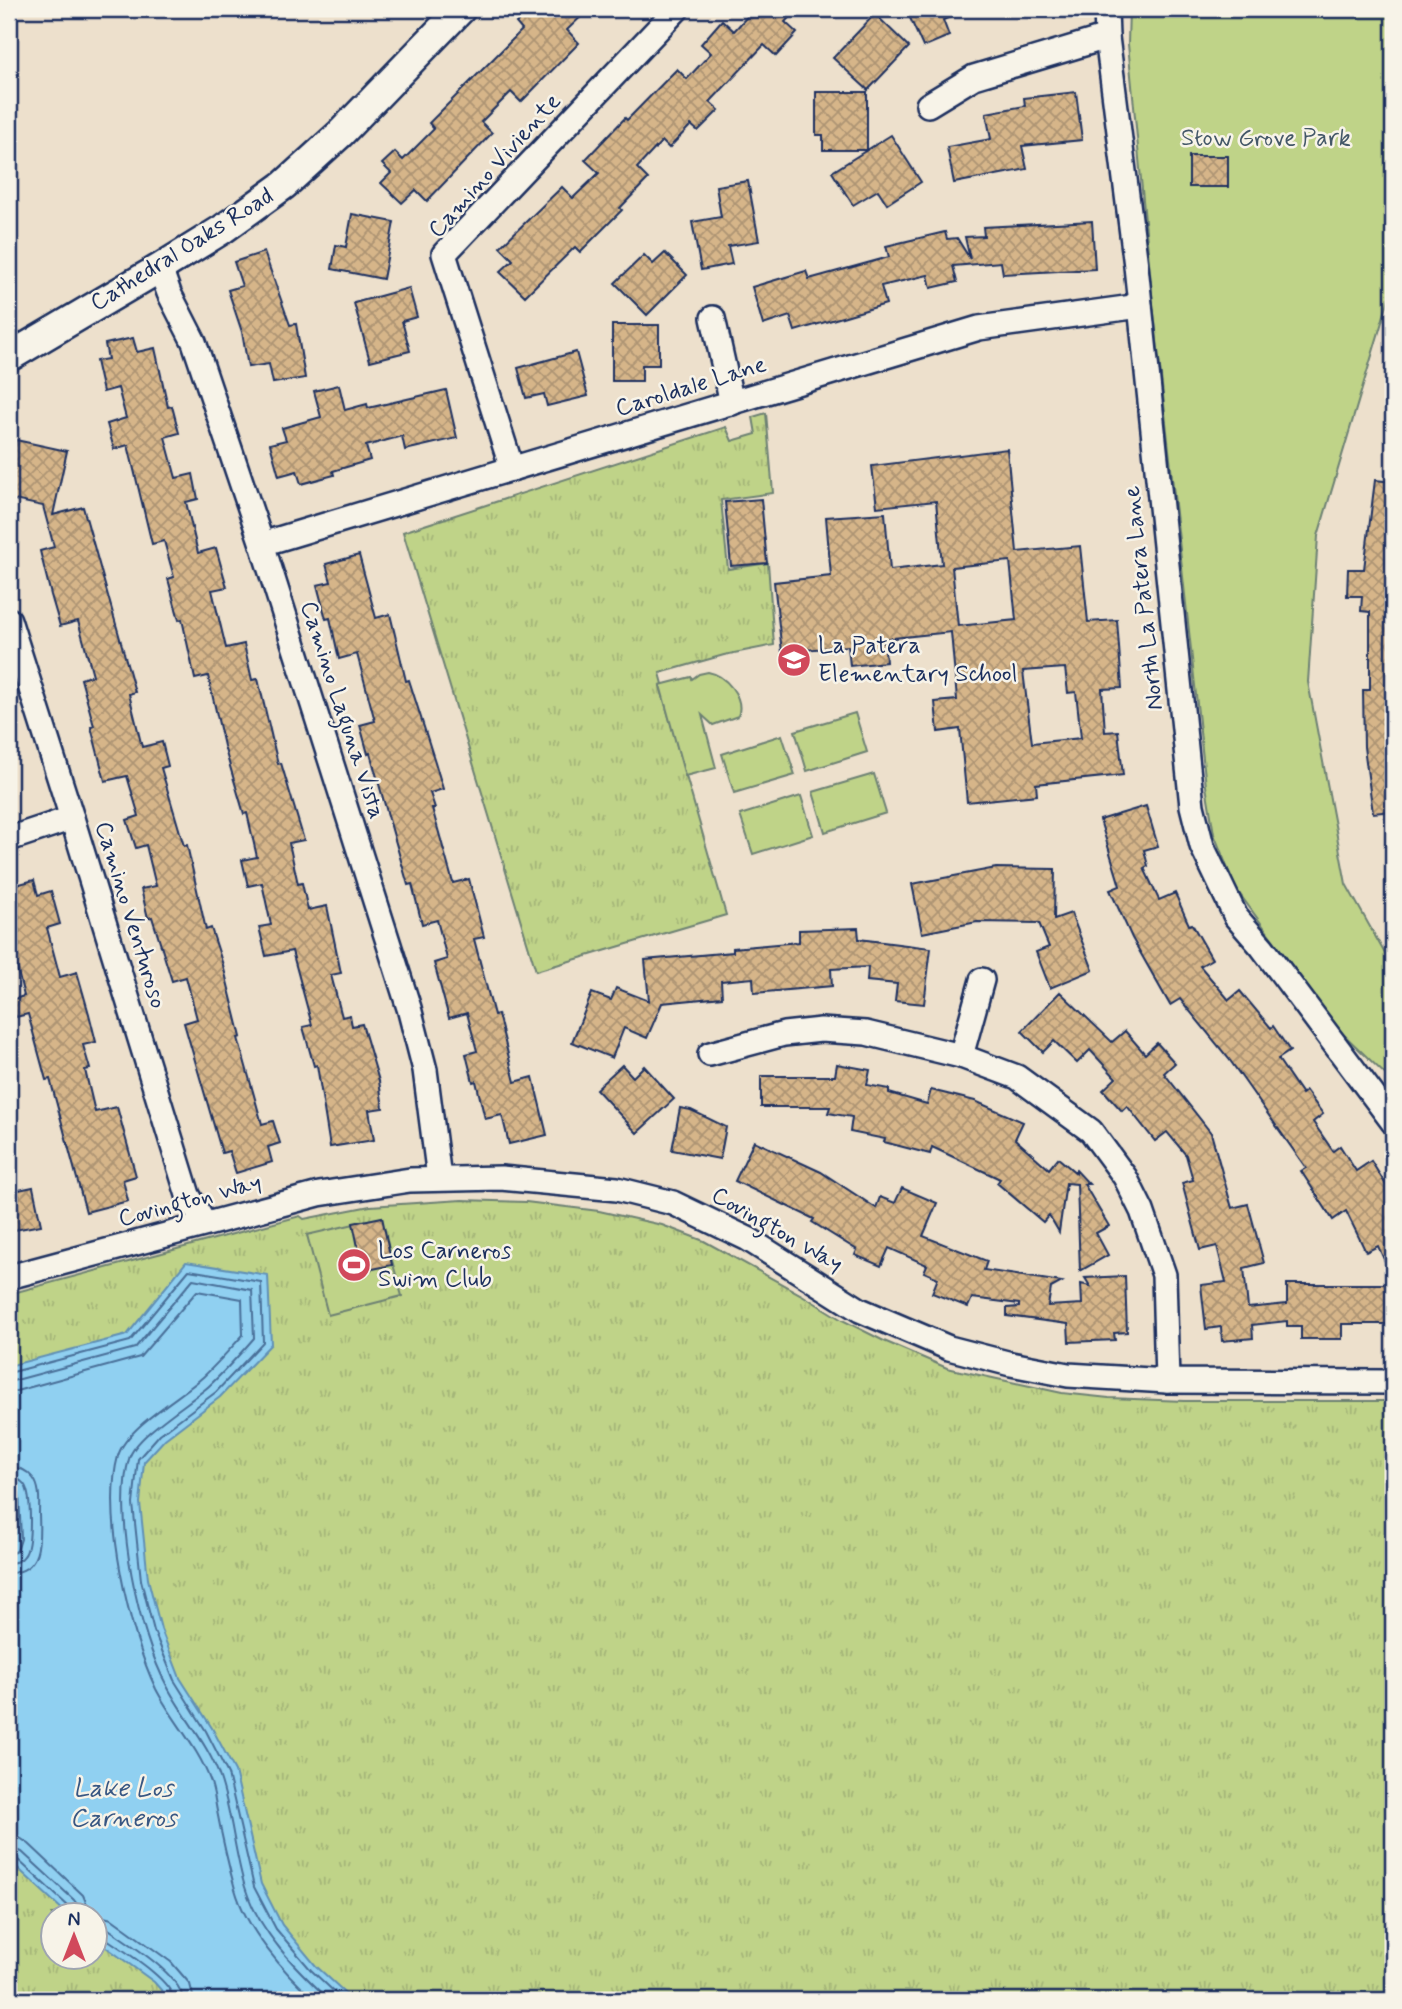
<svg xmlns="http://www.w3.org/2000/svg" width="1402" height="2009" font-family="Mynerve,sans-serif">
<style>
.grass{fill:url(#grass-tufts);stroke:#6d8173;stroke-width:2;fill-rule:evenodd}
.park{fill:#bfd388;stroke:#6d8173;stroke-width:2}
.water{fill:#90d0f1;stroke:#6190b6;stroke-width:2}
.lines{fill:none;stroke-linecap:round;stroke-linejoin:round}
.shore{stroke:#4a6f99;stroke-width:2}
.building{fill:url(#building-cross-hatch);stroke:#1b2f5e;stroke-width:2;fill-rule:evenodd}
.minor-casing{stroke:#1b2f5e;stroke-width:28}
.major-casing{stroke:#1b2f5e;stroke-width:33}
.minor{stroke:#f7f3e8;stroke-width:23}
.major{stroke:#f7f3e8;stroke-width:28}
.labels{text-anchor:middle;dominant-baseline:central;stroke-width:5;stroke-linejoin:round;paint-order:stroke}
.park-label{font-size:24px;fill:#445868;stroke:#f7f3e8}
.street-label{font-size:24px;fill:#1b2f5e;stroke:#f7f3e8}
.poi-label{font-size:24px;fill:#1b2f5e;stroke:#f7f3e8;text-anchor:start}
.water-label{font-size:26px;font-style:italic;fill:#385783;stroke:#f7f3e8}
</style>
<defs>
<pattern id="grass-tufts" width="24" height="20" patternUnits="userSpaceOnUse" patternTransform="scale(1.75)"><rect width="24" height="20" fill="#bfd388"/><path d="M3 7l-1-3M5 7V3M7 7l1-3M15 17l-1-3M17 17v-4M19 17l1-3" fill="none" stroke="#a4b578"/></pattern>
<pattern id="building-cross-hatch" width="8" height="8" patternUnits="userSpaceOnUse" patternTransform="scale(1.75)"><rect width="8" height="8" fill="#d6b589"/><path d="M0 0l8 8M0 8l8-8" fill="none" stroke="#ad9473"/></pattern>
</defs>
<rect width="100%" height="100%" fill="#ede0cc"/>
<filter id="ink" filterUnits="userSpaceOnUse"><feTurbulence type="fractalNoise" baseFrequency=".0143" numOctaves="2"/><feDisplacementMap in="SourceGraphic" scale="14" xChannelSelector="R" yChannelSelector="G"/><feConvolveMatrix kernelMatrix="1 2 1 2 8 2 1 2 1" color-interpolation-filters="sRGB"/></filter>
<g filter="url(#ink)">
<!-- grass -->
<g class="grass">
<polygon points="766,413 773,493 721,500 728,569 768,563 774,645 724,655 660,673 663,684 660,686 726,915 536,971 403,532 726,427 732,441 756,434 753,417"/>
<path d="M462,1200l64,2 73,9 63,14 42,16 98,54 40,25 42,21 63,27 115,25 47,5 75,3h209v599h-1384v-706l291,-78 4,3 66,-13zM52,1914h42v42h-42z"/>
</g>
<!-- park -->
<g class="park">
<polygon points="1129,9 1393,9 1393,285 1318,536 1308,682 1346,884 1393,968 1393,1082 1340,1031 1236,889 1214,834 1206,786 1153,304 1128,44"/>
<path d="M708,672c17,3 37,25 30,44l-25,9 -11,-10 14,53 -31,8 -25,-91 31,-8 1,2 7,-5z"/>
<polygon points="855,713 867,752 807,771 795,731"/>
<polygon points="782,735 795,775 734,793 722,754"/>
<polygon points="874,774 886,813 825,832 813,792"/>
<polygon points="801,796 813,835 753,854 740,815"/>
<polygon points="380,1218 402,1296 328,1315 307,1235"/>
</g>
<!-- water -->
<path class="water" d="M186,1262l82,13 3,69 -51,53 -55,42 -21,23 -4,41 8,76 13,50 19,49 32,50 23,43 26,113 21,41 34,41 37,34h-183l-16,-18 -59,-43 -1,-25h-27l-58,-54v-303c6,-20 10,-50 0,-69v-116l3,-7 115,-30z"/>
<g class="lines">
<!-- shore -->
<g class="shore">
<polyline points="9,1373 130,1341 189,1270 261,1282 263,1342 216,1392 160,1434 138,1459 133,1504 141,1580 154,1631 174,1680 206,1731 228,1774 254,1887 276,1929 311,1970 343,2000"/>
<path d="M9,1382l126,-34 58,-69 59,11 2,48c-14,16 -28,32 -44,47 -18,17 -75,50 -81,74 -16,55 10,177 38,227 16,31 42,59 53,92 12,35 14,73 25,109 13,44 52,83 85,113"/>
<path d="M9,1393l131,-36 57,-66 45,8 1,36c-13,14 -26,29 -40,42 -22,20 -77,50 -85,79 -16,60 11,177 38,233 16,31 42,58 54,91 4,10 5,21 7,31 5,26 11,53 18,78 11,40 49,84 80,111"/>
<path d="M9,1467c9,0 18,3 24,11 8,10 6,25 6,37 1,25 3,57 -30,58"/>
<path d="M9,1477c6,1 11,2 15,7 8,10 8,63 0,72 -4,6 -9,6 -15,7"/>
<polyline points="9,1486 15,1487 19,1493 21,1539 17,1551 9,1554"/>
<polyline points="9,1837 20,1838 29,1844 83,1895 91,1914 112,1919 171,1962 190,1984 194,2000"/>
<polyline points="9,1847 22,1852 74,1900 79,1907 80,1914"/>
<polyline points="9,1856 16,1858 68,1906 71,1914"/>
<path d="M94,1925l12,2c21,16 75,47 77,73"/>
<path d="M94,1934l7,1c18,13 71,44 73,65"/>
</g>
</g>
<!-- building -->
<g class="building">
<polygon points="530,9 589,9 567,30 579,43 521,102 511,92 481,122 492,133 427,201 416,190 402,203 381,183 391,173 382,164 395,152 403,160 434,129 429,123 522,30 516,23"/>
<polygon points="754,9 797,9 785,22 797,33 776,56 764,45 710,102 719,110 698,131 691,125 669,148 662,141 637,168 648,179 620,208 622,210 580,252 575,247 525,296 500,272 513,260 500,247 562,187 573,198 599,173 585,160 625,118 627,120 677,69 687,79 711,53 701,44 722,20 734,31"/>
<polygon points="906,9 970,9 943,20 949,36 923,47"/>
<polygon points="875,14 909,47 868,90 833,58"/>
<polygon points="816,92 867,92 867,150 891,135 921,182 887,204 878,190 853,205 832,172 867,150 823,150 823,135 816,135"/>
<polygon points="1076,92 1082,140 1022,146 1027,169 954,183 947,147 991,139 986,113 1025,106 1024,98"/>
<rect x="1189" y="156" width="39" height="31"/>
<polygon points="748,181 759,241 728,246 732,264 701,270 692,222 721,217 716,186"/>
<polygon points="352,214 394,222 383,279 332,269 336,245 346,247"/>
<polygon points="1092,221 1095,269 1003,274 1001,262 953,266 957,282 931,288 928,275 881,286 886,304 795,331 790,316 763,325 752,287 806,271 809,279 889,257 886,246 945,232 947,239 957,238 970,259 965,237 984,236 983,227"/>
<polygon points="264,252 290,325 296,324 305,378 273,383 269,364 248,367 242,332 228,290 242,286 234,262"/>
<polygon points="665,253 687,275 647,315 615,283 644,255 653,264"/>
<polygon points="409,288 417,317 402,321 410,351 370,361 354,303"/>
<polygon points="612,325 659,325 659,365 642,365 642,381 612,381"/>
<polygon points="133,338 137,352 155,348 168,407 172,406 179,433 165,437 176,478 193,474 198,499 186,502 198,553 216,548 227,587 212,590 226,648 244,644 252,680 258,679 278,764 281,763 304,840 289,843 298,884 302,883 308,910 327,906 341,973 331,975 342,1017 350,1015 352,1026 362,1024 379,1081 383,1108 369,1110 374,1140 330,1147 317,1065 314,1066 303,1027 312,1025 292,951 266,956 259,927 271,925 262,883 248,886 242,860 257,857 247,813 244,814 224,746 208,676 195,679 182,619 179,620 168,579 174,577 164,541 152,544 128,445 114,449 107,424 126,418 118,388 103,392 96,361 108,359 105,344"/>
<polygon points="576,352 588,396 547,406 544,394 526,398 518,368"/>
<polygon points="339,385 345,410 367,404 368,408 446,390 457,438 405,450 402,436 366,446 370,460 333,471 334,475 301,484 297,471 279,476 270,444 286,440 282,428 321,417 314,391"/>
<polygon points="16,440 67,451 53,515 83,507 135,692 129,694 142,747 162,742 168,766 161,768 184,846 187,845 206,930 211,928 223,965 241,1037 238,1038 262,1124 273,1121 280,1143 268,1147 272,1162 236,1173 229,1151 222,1153 184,1023 197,1019 186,977 172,981 152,917 148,918 141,889 156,886 146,845 136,848 127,820 139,816 127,776 105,781 91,727 94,726 81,679 93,675 78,621 60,626 51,595 40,551 54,547 43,506 9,499 9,473"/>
<path d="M1007,449l10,103 63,-6 8,76 29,-2 5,68 -20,1 3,43 13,-1 5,44 -87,9 1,11 -70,7 -7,-73 -22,3 -3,-30 22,-2 -6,-68 -67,7 2,23 -36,4 -2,-20 -66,6 -8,-70 57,-6 -5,-59 59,-4 5,57 52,-6 -6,-63 -59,6 -5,-41zM1010,561l6,59 -58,6 -6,-59zM1065,668l3,25 8,-1 5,46 -49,5 -9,-72z"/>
<polygon points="1375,480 1393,482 1393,811 1373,813 1364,747 1363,690 1370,690 1370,612 1361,611 1362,596 1347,596 1348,569 1364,569"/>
<polygon points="761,499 767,563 731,566 725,502"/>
<polygon points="359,555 376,618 390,614 406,681 409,680 435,762 443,789 430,793 435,808 432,808 453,883 469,879 484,937 474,939 494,1015 498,1014 515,1082 533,1077 547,1135 509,1144 502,1115 485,1119 476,1081 473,1082 466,1054 477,1051 467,1013 449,1018 434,963 447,959 437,920 422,924 412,884 408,885 370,753 368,754 360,725 375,721 357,654 339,659 330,618 326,619 317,585 331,582 326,564"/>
<polygon points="1146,806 1158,846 1144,850 1148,866 1144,868 1159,900 1175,893 1189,925 1192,924 1212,959 1200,966 1229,1000 1240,991 1271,1028 1273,1026 1290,1051 1278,1059 1302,1094 1306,1091 1323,1114 1313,1122 1333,1151 1340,1146 1356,1171 1371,1161 1393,1196 1393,1279 1378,1246 1366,1252 1346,1211 1333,1220 1301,1171 1306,1168 1229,1059 1180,999 1170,1005 1132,938 1110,890 1120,886 1100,820"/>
<polygon points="996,868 1055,869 1054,919 1071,913 1093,970 1050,988 1036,952 1049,947 1039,923 977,922 922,933 912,884"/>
<polygon points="34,880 38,895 51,891 60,924 47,928 60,977 77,972 89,1014 96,1042 83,1045 90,1069 85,1070 95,1112 117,1107 136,1176 123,1180 128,1201 86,1212 50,1079 46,1080 28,1014 16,1017 11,1000 24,996 9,936 9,906 14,904 9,887"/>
<polygon points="858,928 859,939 931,948 924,1004 895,1001 897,984 867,981 868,967 831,969 832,986 754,993 753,978 721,981 722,997 662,1003 647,1038 624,1028 612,1058 572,1042 592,993 611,1000 616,988 649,1001 645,960 733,952 733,948 799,942 799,930"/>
<polygon points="1060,992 1112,1042 1125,1031 1145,1054 1157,1043 1175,1063 1164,1073 1211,1133 1232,1208 1248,1204 1264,1263 1244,1268 1248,1308 1287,1304 1287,1284 1393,1284 1393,1324 1342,1324 1342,1339 1301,1339 1301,1326 1287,1326 1287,1321 1252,1325 1253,1338 1222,1341 1221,1327 1206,1329 1201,1285 1226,1282 1217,1246 1200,1250 1182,1183 1193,1180 1186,1155 1167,1132 1155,1141 1127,1106 1122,1111 1103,1090 1116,1078 1090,1050 1077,1063 1054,1041 1043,1052 1022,1031"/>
<polygon points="837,1064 870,1070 867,1085 889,1089 889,1093 927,1104 931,1090 975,1101 1023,1122 1015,1139 1049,1169 1058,1158 1076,1173 1076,1170 1089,1184 1084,1184 1109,1226 1096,1233 1108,1255 1080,1271 1077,1184 1066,1183 1059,1232 1049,1215 1043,1222 997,1183 1000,1179 932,1147 930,1154 884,1142 885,1139 850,1132 852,1117 828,1113 830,1107 761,1107 761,1076 835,1076"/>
<polygon points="622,1065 633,1077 644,1066 674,1099 637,1133 596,1089"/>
<polygon points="680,1108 691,1110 726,1127 720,1159 672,1150"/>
<polygon points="754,1141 821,1172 876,1208 880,1197 895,1203 902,1188 937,1203 923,1236 987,1261 984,1270 1062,1282 1051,1288 1048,1306 1082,1304 1081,1284 1090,1286 1085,1278 1125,1276 1127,1332 1114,1333 1115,1340 1069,1342 1068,1324 1007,1316 1007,1308 1019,1307 1019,1304 972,1298 968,1307 932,1293 938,1278 924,1272 927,1265 889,1248 881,1266 855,1255 857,1250 812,1222 814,1219 735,1181"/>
<polygon points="33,1187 41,1225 9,1231 9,1192"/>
<polygon points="382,1217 392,1265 363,1271 353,1223"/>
</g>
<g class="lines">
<!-- minor casing -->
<g class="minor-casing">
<g id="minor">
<polyline points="1106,9 1107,37 1136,266 1192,806 1202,846 1236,917 1262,947 1393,1122"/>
<polyline points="928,105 974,77 1107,37"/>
<polyline points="160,268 169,293 194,342 262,544 409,1008 425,1070 439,1178"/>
<polyline points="713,318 732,403"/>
<polyline points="512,469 444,254 677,9"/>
<polyline points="262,544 979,328 1140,306"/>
<polyline points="9,620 72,818 188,1195 204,1223"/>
<polyline points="9,839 72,818"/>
<polyline points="710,1054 784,1034 821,1030 866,1033 961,1056 1017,1077 1091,1131 1125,1177 1142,1211 1164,1275 1167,1381"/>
<polyline points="961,1056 982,980"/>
<polyline points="9,1277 319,1194 410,1180 501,1178 617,1189 673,1203 748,1239 860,1310 949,1348 1011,1364 1068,1375 1167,1381 1393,1382"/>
</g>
</g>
<!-- major casing -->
<g class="major-casing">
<polyline id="major" points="9,357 160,268 223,229 284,185 340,134 461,9"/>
</g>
<!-- minor -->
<use href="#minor" class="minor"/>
<!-- major -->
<use href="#major" class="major"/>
</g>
</g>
<!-- icons -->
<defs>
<g id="school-disc" transform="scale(1.75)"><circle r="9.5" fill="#d1495b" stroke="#f7f3e8"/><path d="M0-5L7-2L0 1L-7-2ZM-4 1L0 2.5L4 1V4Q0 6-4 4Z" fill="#fff"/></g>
<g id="stadium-disc" transform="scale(1.75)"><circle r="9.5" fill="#d1495b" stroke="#f7f3e8"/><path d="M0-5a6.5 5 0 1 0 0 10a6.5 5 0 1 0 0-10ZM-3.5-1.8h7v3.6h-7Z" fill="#fff"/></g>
</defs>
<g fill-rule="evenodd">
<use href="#school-disc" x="794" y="660"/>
<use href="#stadium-disc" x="354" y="1265"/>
</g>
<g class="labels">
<!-- park labels -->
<g class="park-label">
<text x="1266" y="138">Stow Grove Park</text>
</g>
<!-- street labels -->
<g class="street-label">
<text transform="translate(495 166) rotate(-48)">Camino Viviente</text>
<text transform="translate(182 250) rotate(-32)">Cathedral Oaks Road</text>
<text transform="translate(691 387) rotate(-17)">Caroldale Lane</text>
<text transform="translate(1144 598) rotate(-96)">North La Patera Lane</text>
<text transform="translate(342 710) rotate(72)">Camino Laguna Vista</text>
<text transform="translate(130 915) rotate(73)">Camino Venturoso</text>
<text transform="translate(190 1201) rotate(-15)">Covington Way</text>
<text transform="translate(777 1230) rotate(30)">Covington Way</text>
</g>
<!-- poi labels -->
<g class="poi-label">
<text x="818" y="646">La Patera<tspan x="818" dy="28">Elementary School</tspan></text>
<text x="378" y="1251">Los Carneros<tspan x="378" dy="28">Swim Club</tspan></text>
</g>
<!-- water labels -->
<g class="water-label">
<text x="123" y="1789">Lake Los<tspan x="123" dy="30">Carneros</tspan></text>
</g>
</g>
<!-- margin -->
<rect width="1402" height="2009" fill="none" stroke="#f7f3e8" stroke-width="35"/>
<rect x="18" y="18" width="1367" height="1974" fill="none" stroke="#1b2f5e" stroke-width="2.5" filter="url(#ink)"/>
<!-- north arrow -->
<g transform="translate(74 1936)"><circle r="33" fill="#f7f3e8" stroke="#9fa5b1" stroke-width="2"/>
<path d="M0-5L12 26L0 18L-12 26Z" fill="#d1495b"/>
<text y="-10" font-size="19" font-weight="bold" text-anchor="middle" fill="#1b2f5e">N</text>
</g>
</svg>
